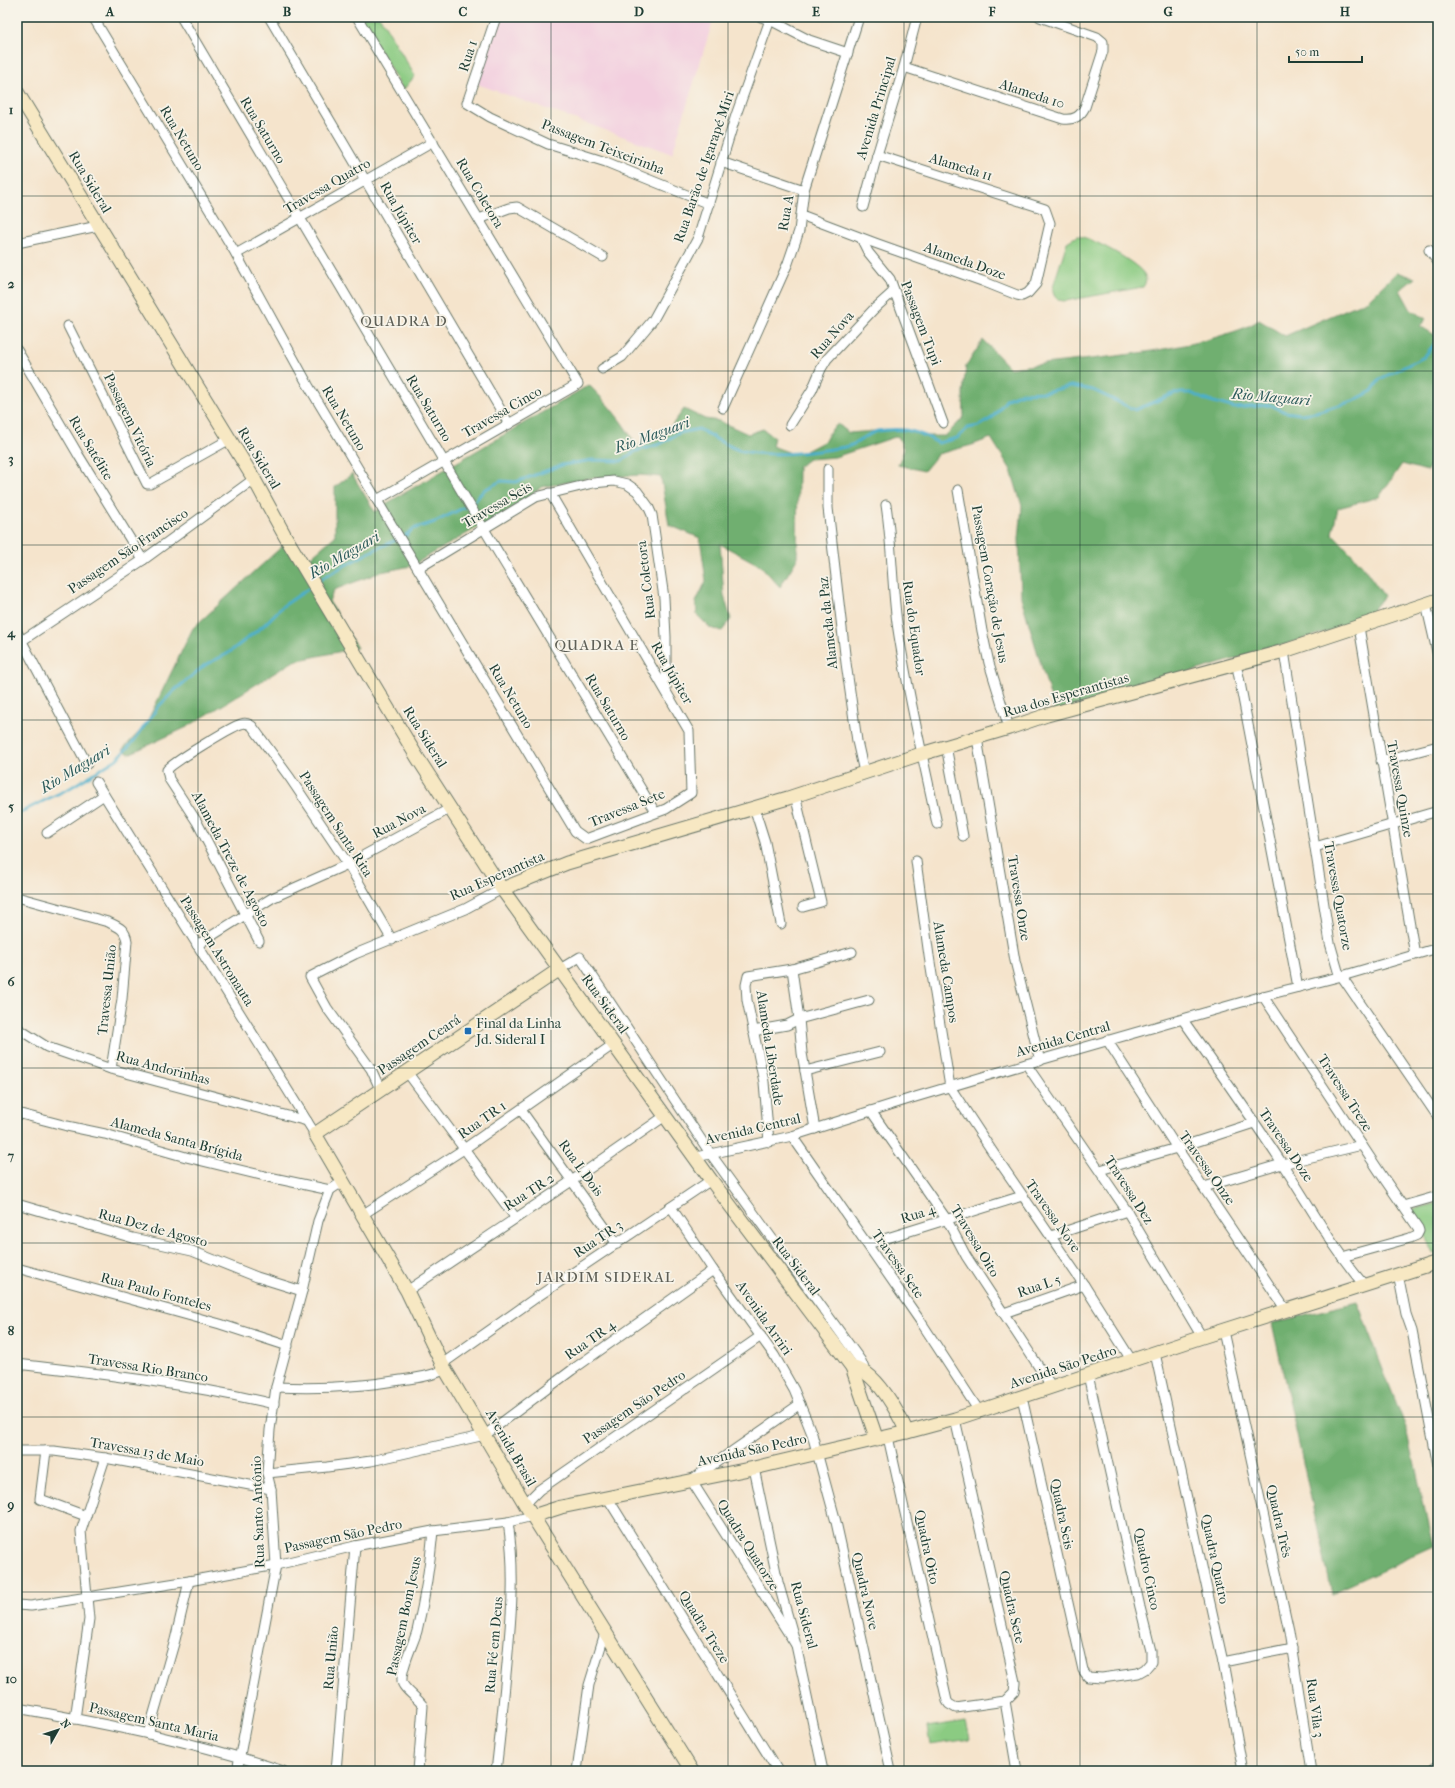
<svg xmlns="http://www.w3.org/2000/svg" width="1455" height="1788" font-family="'IM FELL French Canon',serif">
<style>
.built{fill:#f3cfdf}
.green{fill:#8bcb82;stroke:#55845b}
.forest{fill:#70af70;stroke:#487652}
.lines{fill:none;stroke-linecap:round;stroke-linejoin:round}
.stream{stroke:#4cafcb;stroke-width:3}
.minor-casing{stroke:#6a7769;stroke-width:11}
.secondary-casing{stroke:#6a7769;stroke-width:15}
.minor{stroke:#fff;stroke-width:9}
.secondary{stroke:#f7e8c3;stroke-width:13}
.grid{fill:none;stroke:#1f3d34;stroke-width:1;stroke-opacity:0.55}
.poi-dot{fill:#1f6fb2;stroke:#f7f3e8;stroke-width:1.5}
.labels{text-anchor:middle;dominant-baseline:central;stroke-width:3.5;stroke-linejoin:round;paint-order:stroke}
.street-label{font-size:14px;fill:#1f3d34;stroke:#f7f3e8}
.poi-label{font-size:14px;fill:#1f3d34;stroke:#f7f3e8;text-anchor:start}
.neighbourhood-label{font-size:15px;letter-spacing:1px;fill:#5e5f56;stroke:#f7f3e8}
.water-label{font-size:15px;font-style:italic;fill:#2a5a5a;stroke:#f7f3e8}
.neatline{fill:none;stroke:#1f3d34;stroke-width:1.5}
.grid-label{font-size:13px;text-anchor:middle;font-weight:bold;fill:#1f3d34}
</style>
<rect width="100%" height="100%" fill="#f7f3e8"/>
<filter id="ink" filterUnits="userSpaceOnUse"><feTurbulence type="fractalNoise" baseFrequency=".025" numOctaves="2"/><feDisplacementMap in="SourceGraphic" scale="8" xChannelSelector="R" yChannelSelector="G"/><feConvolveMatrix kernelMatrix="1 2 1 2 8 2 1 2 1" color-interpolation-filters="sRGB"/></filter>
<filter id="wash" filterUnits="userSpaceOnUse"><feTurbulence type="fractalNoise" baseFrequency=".012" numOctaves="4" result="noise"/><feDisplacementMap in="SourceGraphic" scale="16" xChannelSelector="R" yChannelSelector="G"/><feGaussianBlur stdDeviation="0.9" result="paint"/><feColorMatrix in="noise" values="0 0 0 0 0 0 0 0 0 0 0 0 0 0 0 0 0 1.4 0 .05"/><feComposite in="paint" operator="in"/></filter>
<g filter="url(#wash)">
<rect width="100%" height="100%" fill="#f5e4cc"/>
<!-- built -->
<polygon class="built" points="500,17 714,17 672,154 477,84"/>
<!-- green -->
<g class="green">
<polygon points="360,17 380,17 415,76 403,90"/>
<path d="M1077,236c12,0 64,28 68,40 2,4 0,8 -2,11l-78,14c-9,0 -13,-6 -12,-14l14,-45z"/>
<polygon points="1438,1203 1438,1253 1434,1254 1413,1209"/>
<polygon points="966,1721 970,1739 930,1745 927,1727"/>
</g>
<!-- forest -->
<g class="forest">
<path d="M1397,272l18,6 -15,12 11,20 15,9 -6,7 18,11 -2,74 2,40 -11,20 -25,-7 -23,33 -41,11 -6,25 30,32 22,31 -20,25 -309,91 -34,-115 -2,-58 3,-33 -11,-36 -20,-32 -19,7 -34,9 -14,17 -26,-6 6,-15 -6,-14 -63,21 -26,2 -11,8 -1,92 -17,28 -19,-21 -41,-22 4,52 7,23 -9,12 -12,-3 -13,-13 -1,-13 10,-21 -6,-43 -31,-13 -8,-48 -20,-2 -51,3 -48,9 -58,41 -4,-2 -69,40 -30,6 -47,18 -5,11 28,47 -63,13 -107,66 -58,27 -6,-5 22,-23 48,-98 96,-88 16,22 30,-26v-49l17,-13 23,38 14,-10 200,-117c19,19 35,38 48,62l29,-14 18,-24 21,10 14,2 29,13 15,-5 11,8 -2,9 19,7 13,-1 21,-11 5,-10 8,-7 11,9 52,-4 27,7h17l19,-19 -1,-24 3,-27 17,-26 27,28c69,-9 140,-12 207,-31 15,-5 29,-8 42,-17l26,16 83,-36z"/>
<polygon points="1357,1302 1408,1433 1433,1547 1332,1593 1272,1323"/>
</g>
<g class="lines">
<!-- stream -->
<g class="stream">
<path d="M317,582l12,-8 45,-24 31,-14 8,-7 22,-7 38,-19 11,-13 17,-9 15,1 46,-17 31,-5 28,1 15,-10 24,-7 19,-11 20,-4c12,7 25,16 40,21 29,8 76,2 106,-3 14,-3 18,-11 30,-15 3,-2 8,-1 12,-2 18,-2 35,2 51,13l19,-5 11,-10 11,-2 13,-8 15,-19 15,-6 23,-1 26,-6 22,4 42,20 40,-17h16l12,6 32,9 36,-3 14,7 16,2 15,-2 37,-11 19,-10 8,-12 44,-22 14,-17"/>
<polyline points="17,814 70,788 117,759 134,741 158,707 175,690 205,665 227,654 263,626 283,606 311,587"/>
</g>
</g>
</g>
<g filter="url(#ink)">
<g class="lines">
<!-- minor casing -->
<g class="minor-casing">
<g id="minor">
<polyline points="93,17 236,254 308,385 575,831 586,839 666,809 691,793 689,731 550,493"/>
<polyline points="181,17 475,514 655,812"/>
<polyline points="269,17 509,424"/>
<polyline points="357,17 578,384 377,500"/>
<polyline points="496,17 467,103 490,117 548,144 606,162 709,204"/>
<polyline points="761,17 770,20 809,40 848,53"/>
<path d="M904,67l159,52c11,1 17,-2 22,-12l18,-56v-9l-6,-5 -57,-20"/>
<polyline points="721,162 804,190"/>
<polyline points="863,207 877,155 904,67 917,17"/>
<polyline points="801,215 875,243 982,281 1017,295 1022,296 1028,293 1036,284 1050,223 1045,209 877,155"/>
<polyline points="479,219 509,208 517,207 603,257"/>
<polyline points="861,238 868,252 890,279 943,423"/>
<polyline points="17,243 98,226"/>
<polyline points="1429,250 1438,262"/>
<polyline points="236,254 433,142"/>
<polyline points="68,326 147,484 150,484 230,439"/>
<polyline points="17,350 79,456 143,560"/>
<polyline points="602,369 622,357 653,320 698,238 736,115 771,17"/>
<polyline points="723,408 788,263 799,231 804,190 859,17"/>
<polyline points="790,425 812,390 821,369 827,359 873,310 893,292"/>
<polyline points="828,469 828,508 846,663 857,741 864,772"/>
<polyline points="958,490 982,631 989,663 1009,728"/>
<path d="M886,505c6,39 6,79 11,118 10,68 26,134 40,201"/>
<polyline points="419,568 536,497 593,483 614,481 627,484 637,491 648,506 652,515 664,598 666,637 666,689"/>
<polyline points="1426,604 1438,656"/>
<polyline points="1359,627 1415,955"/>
<polyline points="17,632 87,764"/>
<polyline points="17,644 143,560 254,479"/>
<polyline points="1284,651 1330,943 1338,971 1438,1117"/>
<polyline points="1238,672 1298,987"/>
<polyline points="977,738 1015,961 1040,1061"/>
<polyline points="946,746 963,836"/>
<polyline points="1381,761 1438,746"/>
<polyline points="96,782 315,1134"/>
<polyline points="795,795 821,902 803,907"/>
<polyline points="754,807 765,842 781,924"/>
<polyline points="47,833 104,795"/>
<polyline points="1315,847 1438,811"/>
<polyline points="916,861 929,956 950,1087 992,1151 1084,1285 1132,1361"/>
<path d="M17,897l91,25c11,5 17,7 19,19l-5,58 -11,70"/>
<path d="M259,941l-62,-119 -28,-43 -2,-9c5,-7 64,-43 74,-46 5,-2 8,0 11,2l38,52 58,86 44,76"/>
<polyline points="197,945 272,898 348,864 451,808"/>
<polyline points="560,969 580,957 710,1153 861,1361 866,1373"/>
<polyline points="792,969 799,1019 802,1053 815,1129"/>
<polyline points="1263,996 1383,1177 1418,1228 1419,1231 1417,1235 1410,1238 1342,1257"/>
<path d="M1183,1020c34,48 68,96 100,145 27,41 50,84 82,121"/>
<polyline points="17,1028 47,1047 111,1069 307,1121"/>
<polyline points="753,1031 787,1025 799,1019 869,1000"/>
<polyline points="1107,1040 1177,1148 1286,1310"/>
<polyline points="1026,1064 1127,1211 1202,1337"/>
<polyline points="805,1071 880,1052"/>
<polyline points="407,1072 515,1217"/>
<polyline points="381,1091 371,1069 327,1008 310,977 355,954 465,909 502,889"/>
<polyline points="521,1110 617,1244"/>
<polyline points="871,1111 947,1220 966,1256 1052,1387"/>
<polyline points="17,1113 67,1126 105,1134 186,1157 269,1177 330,1190"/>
<polyline points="792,1136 921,1322 979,1411"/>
<polyline points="769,1142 764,1082 747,1000 746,985 748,976 792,969 852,952"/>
<polyline points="696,1157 792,1136 912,1098 1026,1064 1263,996 1342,976 1438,948"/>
<polyline points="1100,1170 1177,1148 1254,1123"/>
<polyline points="1204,1187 1282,1164 1362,1145"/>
<polyline points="17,1204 133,1238 192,1251 257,1277 302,1291"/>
<polyline points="1403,1206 1438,1196"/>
<polyline points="671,1207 713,1270 774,1355 794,1390 806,1419 812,1434 836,1522 891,1771"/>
<polyline points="362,1215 464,1149 614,1044"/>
<polyline points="1051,1236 1127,1211"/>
<polyline points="868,1244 1022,1196"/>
<polyline points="17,1268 220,1324 288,1346"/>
<polyline points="1398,1274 1406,1314 1412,1331 1438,1466"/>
<polyline points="407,1291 573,1180 665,1116"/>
<polyline points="1004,1313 1084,1285"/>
<polyline points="1223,1331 1289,1631 1311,1771"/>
<polyline points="1155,1353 1223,1662 1243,1771"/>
<path d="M17,1364c86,10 172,20 257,40"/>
<polyline points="442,1364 534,1299 711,1180"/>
<path d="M276,1387c42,2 84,0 125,-7 16,-2 31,-4 45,-11"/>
<polyline points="1022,1397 1083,1670 1088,1677 1102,1678 1138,1673 1145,1669 1151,1662 1151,1651 1140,1607 1088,1375"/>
<polyline points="888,1437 947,1701 949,1704 956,1708 1005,1701 1014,1692 1015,1682 955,1419"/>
<polyline points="17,1451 54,1451 105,1458 271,1489"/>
<polyline points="46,1451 40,1499 86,1516"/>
<polyline points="754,1468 778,1582 796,1645 823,1771"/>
<polyline points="267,1473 327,1467 371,1461 485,1435 572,1370 713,1270"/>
<polyline points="607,1497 778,1771"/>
<polyline points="525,1504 539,1490 761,1336"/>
<polyline points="17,1605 31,1606 189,1581 276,1565 355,1546 433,1531 508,1522 533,1516"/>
<polyline points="796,1645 691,1480 800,1404"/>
<polyline points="1223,1662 1292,1648"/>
<polyline points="1005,1701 1017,1771"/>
<path d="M17,1708c90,16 180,34 266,63"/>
<polyline points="75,1719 89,1619 81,1531 105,1458"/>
<polyline points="148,1734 175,1640 189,1581"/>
<polyline points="237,1771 276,1565 271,1489 267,1473 270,1430 276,1387 302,1291 318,1221 330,1190 342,1182"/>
<polyline points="336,1771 355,1546"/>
<path d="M418,1771l5,-65c-5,-8 -21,-18 -21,-25 -1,-14 11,-36 15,-50 8,-33 13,-66 16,-100"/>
<path d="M496,1771c4,-32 7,-65 10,-97 5,-52 10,-100 2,-152"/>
<polyline points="577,1771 589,1685 605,1633"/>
<polyline points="1431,1771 1438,1766"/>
</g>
</g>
<!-- secondary casing -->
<g class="secondary-casing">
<g id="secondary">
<polyline points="17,92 254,479 285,536 417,757 502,889 711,1180 852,1367 877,1440"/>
<polyline points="502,889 567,863 788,798 921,754 1009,728 1047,715 1284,651 1438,600"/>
<polyline points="560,969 315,1134 407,1291 442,1364 525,1504 692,1771"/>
<path d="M852,1367c4,2 10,3 14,6 18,13 32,40 41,59"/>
<polyline points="533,1516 561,1507 754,1468 907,1432 955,1419 1202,1337 1438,1262"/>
</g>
</g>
<!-- minor -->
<use href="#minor" class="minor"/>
<!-- secondary -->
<use href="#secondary" class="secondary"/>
</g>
</g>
<!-- grid -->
<path class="grid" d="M198,17v1754M375,17v1754M551,17v1754M728,17v1754M904,17v1754M1080,17v1754M1257,17v1754M17,196h1421M17,371h1421M17,545h1421M17,720h1421M17,894h1421M17,1068h1421M17,1243h1421M17,1417h1421M17,1592h1421"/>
<!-- markers -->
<rect class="poi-dot" x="464" y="1027" width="8" height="8" rx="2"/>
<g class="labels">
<!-- street labels -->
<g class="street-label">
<text transform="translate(468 56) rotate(-72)">Rua 1</text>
<text transform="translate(1032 94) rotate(18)">Alameda 10</text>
<text transform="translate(876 108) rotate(-73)">Avenida Principal</text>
<text transform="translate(263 130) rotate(59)">Rua Saturno</text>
<text transform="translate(182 138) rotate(59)">Rua Netuno</text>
<text transform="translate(603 147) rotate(21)">Passagem Teixeirinha</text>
<text transform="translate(704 167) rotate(-71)">Rua Barão de Igarapé Miri</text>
<text transform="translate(961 167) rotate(17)">Alameda 11</text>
<text transform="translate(90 182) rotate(59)">Rua Sideral</text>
<text transform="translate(327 186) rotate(-30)">Travessa Quatro</text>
<text transform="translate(480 193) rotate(59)">Rua Coletora</text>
<text transform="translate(401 213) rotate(60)">Rua Júpiter</text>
<text transform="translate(786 213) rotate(-80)">Rua A</text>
<text transform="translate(965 261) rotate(20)">Alameda Doze</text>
<text transform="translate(921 323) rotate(69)">Passagem Tupi</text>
<text transform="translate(832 335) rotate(-49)">Rua Nova</text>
<text transform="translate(429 408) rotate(59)">Rua Saturno</text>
<text transform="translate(502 412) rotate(-30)">Travessa Cinco</text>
<text transform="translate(344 418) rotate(59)">Rua Netuno</text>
<text transform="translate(130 420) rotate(64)">Passagem Vitória</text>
<text transform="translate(91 448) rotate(59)">Rua Satélite</text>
<text transform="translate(259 458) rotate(59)">Rua Sideral</text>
<text transform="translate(497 505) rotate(-30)">Travessa Seis</text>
<text transform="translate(128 551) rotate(-34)">Passagem São Francisco</text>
<text transform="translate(646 580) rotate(-97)">Rua Coletora</text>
<text transform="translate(990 584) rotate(80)">Passagem Coração de Jesus</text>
<text transform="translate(828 623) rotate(-96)">Alameda da Paz</text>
<text transform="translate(914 628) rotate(82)">Rua do Equador</text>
<text transform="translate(672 673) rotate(60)">Rua Júpiter</text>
<text transform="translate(1066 695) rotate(-16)">Rua dos Esperantistas</text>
<text transform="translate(511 696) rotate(59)">Rua Netuno</text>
<text transform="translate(608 707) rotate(59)">Rua Saturno</text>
<text transform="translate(425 737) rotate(58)">Rua Sideral</text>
<text transform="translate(1400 789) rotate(80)">Travessa Quinze</text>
<text transform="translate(627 808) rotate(-22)">Travessa Sete</text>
<text transform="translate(399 821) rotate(-28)">Rua Nova</text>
<text transform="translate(336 824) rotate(57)">Passagem Santa Rita</text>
<text transform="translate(231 859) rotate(62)">Alameda Treze de Agosto</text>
<text transform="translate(497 876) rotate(-24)">Rua Esperantista</text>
<text transform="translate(1338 896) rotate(80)">Travessa Quatorze</text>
<text transform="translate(1019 898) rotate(81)">Travessa Onze</text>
<text transform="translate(217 951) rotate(58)">Passagem Astronauta</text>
<text transform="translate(946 972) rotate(81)">Alameda Campos</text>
<text transform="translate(107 990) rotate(-84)">Travessa União</text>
<text transform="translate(605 1004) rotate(54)">Rua Sideral</text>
<text transform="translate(1063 1039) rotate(-16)">Avenida Central</text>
<text transform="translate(419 1045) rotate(-34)">Passagem Ceará</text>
<text transform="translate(770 1048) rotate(81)">Alameda Liberdade</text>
<text transform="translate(163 1068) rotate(15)">Rua Andorinhas</text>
<text transform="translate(1345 1093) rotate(57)">Travessa Treze</text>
<text transform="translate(482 1120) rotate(-35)">Rua TR 1</text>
<text transform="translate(753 1129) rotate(-13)">Avenida Central</text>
<text transform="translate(177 1139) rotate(15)">Alameda Santa Brígida</text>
<text transform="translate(1286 1145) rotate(56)">Travessa Doze</text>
<text transform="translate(581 1168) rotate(54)">Rua L Dois</text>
<text transform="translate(1207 1168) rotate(55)">Travessa Onze</text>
<text transform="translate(1129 1190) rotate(57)">Travessa Dez</text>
<text transform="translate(529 1192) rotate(-33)">Rua TR 2</text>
<text transform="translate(918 1214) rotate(-17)">Rua 4</text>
<text transform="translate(1053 1216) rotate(55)">Travessa Nove</text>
<text transform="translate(153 1228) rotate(15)">Rua Dez de Agosto</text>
<text transform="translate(598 1239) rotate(-34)">Rua TR 3</text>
<text transform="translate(975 1241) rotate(59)">Travessa Oito</text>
<text transform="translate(898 1264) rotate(55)">Travessa Sete</text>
<text transform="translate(796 1266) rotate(53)">Rua Sideral</text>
<text transform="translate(1039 1286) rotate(-19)">Rua L 5</text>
<text transform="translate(156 1292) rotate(15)">Rua Paulo Fonteles</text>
<text transform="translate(764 1318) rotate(55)">Avenida Arriri</text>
<text transform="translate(590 1340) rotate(-35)">Rua TR 4</text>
<text transform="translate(1063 1367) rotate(-18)">Avenida São Pedro</text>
<text transform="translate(148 1368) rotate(9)">Travessa Rio Branco</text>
<text transform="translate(634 1407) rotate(-34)">Passagem São Pedro</text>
<text transform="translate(511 1448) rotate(60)">Avenida Brasil</text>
<text transform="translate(752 1450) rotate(-12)">Avenida São Pedro</text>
<text transform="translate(147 1452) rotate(10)">Travessa 13 de Maio</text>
<text transform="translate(258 1512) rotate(-92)">Rua Santo Antônio</text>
<text transform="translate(1062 1514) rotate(78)">Quadra Seis</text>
<text transform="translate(1279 1521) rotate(77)">Quadra Três</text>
<text transform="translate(343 1536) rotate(-12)">Passagem São Pedro</text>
<text transform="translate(748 1545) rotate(58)">Quadra Quatorze</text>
<text transform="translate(927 1547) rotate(78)">Quadra Oito</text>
<text transform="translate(1215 1559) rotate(78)">Quadra Quatro</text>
<text transform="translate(1147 1569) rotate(78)">Quadro Cinco</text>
<text transform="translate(865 1591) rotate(77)">Quadra Nove</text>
<text transform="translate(1012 1607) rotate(77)">Quadra Sete</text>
<text transform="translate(804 1615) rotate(75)">Rua Sideral</text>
<text transform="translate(404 1616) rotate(-78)">Passagem Bom Jesus</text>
<text transform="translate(704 1627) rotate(58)">Quadra Treze</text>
<text transform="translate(494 1645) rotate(-85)">Rua Fé em Deus</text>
<text transform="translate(331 1658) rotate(-85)">Rua União</text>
<text transform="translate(1315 1708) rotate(82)">Rua Vila 3</text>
<text transform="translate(154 1722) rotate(13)">Passagem Santa Maria</text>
</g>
<!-- poi labels -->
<g class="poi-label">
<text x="476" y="1023">Final da Linha<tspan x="476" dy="16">Jd. Sideral I</tspan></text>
</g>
<!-- neighbourhood labels -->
<g class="neighbourhood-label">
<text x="404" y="321">QUADRA D</text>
<text x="597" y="645">QUADRA E</text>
<text x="606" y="1277">JARDIM SIDERAL</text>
</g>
<!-- water labels -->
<g class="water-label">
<text transform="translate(1271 397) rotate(5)">Rio Maguari</text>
<text transform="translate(652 435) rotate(-20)">Rio Maguari</text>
<text transform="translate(344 555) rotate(-30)">Rio Maguari</text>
<text transform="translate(75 769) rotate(-31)">Rio Maguari</text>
</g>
</g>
<!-- margin -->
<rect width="1455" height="1788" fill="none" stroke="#f7f3e8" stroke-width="44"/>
<!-- north arrow -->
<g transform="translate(58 1730) rotate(51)" stroke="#f7f3e8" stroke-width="3" paint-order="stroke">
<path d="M0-3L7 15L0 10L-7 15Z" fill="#1f3d34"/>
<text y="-6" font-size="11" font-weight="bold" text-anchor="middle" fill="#1f3d34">N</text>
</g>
<!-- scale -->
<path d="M1289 56v6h73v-6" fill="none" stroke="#1f3d34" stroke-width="2"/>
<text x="1295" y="56" font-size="12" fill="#1f3d34" stroke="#f7f3e8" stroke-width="3" paint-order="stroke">50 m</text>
<rect x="22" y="22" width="1411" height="1744" class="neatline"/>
<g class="grid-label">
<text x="110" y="16">A</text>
<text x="287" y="16">B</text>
<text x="463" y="16">C</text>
<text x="639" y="16">D</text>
<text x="816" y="16">E</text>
<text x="992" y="16">F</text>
<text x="1168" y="16">G</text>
<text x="1345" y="16">H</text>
<text x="11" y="114">1</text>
<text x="11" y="288">2</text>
<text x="11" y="463">3</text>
<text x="11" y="637">4</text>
<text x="11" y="811">5</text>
<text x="11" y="986">6</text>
<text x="11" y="1160">7</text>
<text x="11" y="1335">8</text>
<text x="11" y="1509">9</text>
<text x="11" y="1683">10</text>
</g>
</svg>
